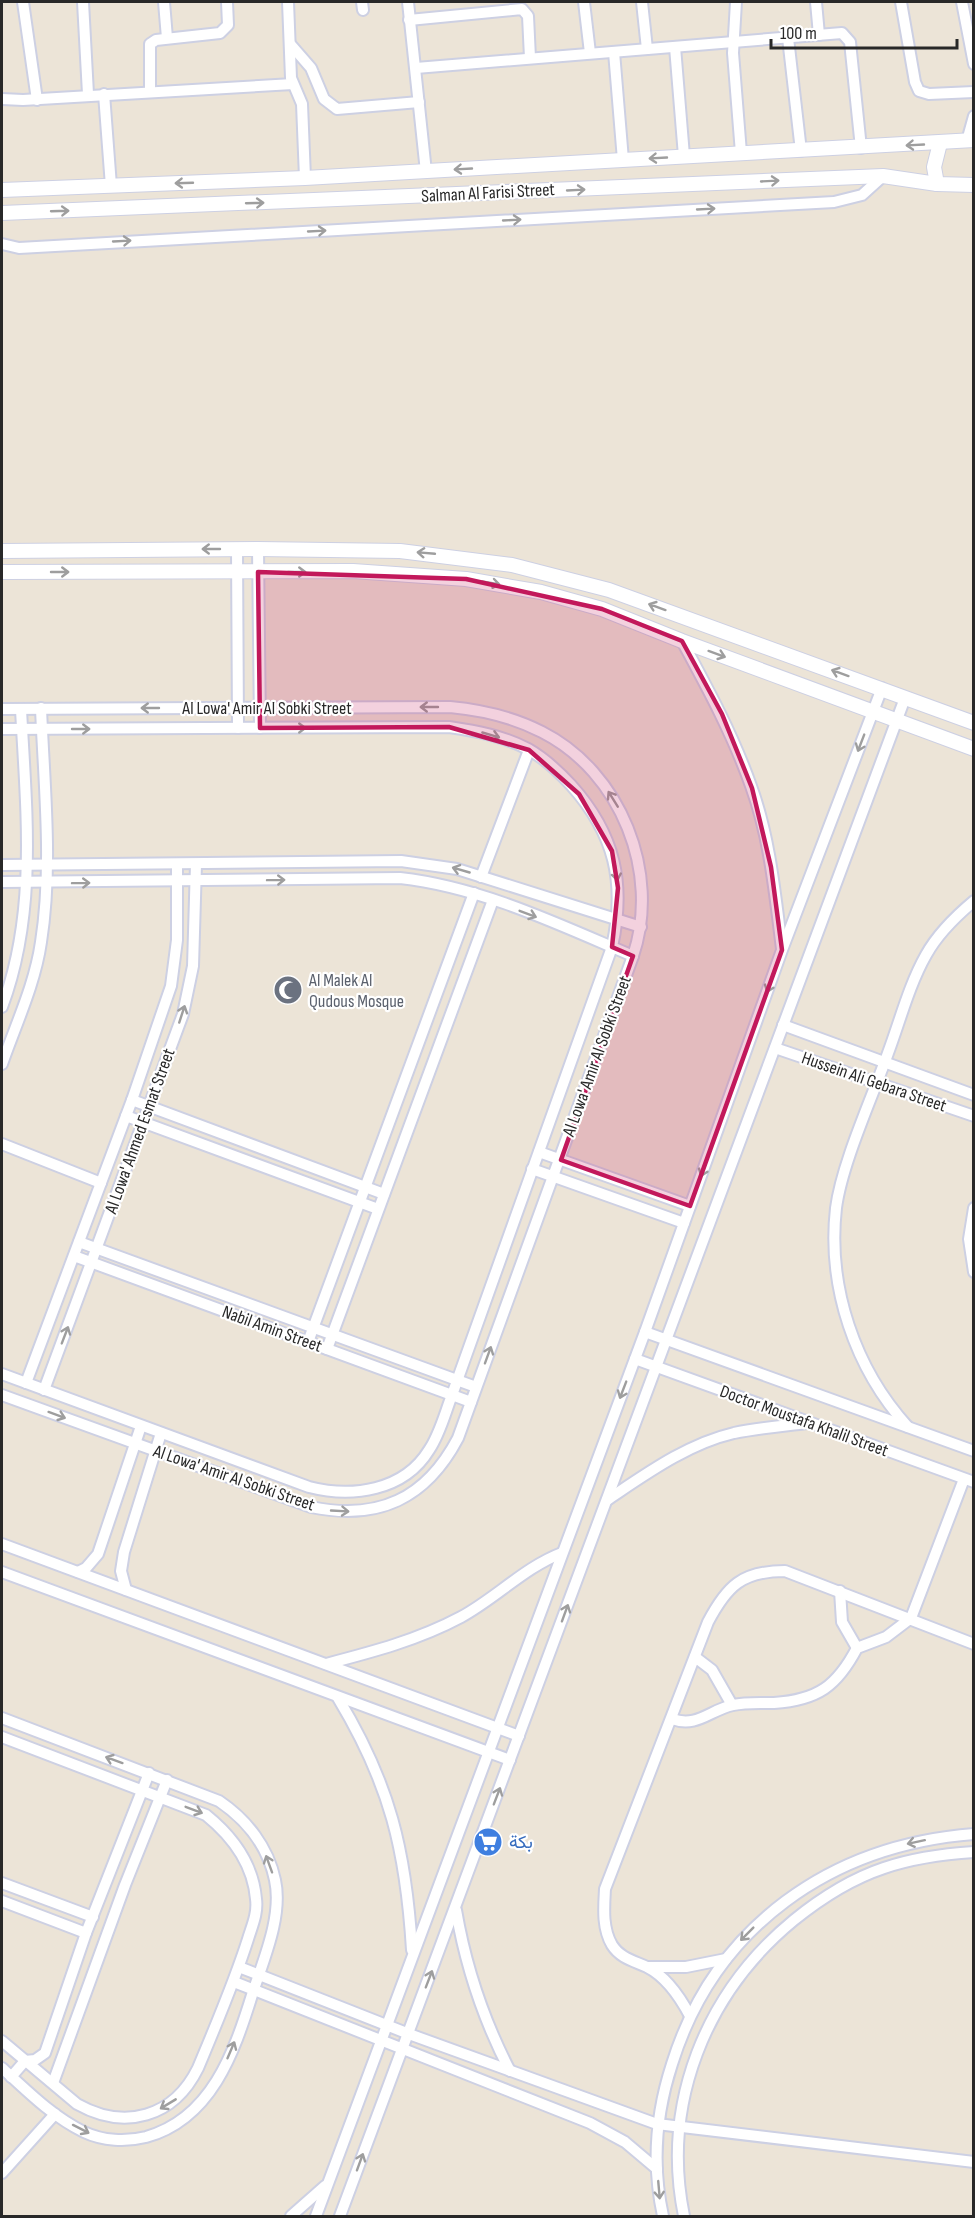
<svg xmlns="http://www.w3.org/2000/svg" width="975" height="2218" font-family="'Sofia Sans Condensed',Vazirmatn,sans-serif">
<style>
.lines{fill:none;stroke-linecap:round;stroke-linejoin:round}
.street-casing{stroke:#cdd0e3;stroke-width:14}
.secondary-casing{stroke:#cdd0e3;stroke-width:16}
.street{stroke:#fff;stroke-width:10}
.secondary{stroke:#fff;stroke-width:14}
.oneway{stroke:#9e9e9e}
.marked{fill:#c2185b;fill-opacity:0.2;stroke:#c2185b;stroke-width:4.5;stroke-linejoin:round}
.labels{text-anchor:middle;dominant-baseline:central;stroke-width:4.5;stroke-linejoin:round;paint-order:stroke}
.street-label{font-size:18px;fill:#282828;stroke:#fff}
.worship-label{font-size:18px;fill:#5b616d;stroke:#fff;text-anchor:start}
.shop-label{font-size:18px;fill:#366cbe;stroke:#fff;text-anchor:start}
</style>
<rect width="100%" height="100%" fill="#ece4d7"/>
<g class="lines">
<!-- street casing -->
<g class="street-casing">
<g id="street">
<polyline points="23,2 37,100"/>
<polyline points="83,2 88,94"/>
<polyline points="164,2 167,38"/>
<polyline points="288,2 291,78 302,104 305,178"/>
<polyline points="362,2 363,10"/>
<polyline points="408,2 426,172"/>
<polyline points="584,2 590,53"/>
<polyline points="642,2 647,49"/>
<polyline points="736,2 733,53 741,153"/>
<polyline points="816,2 819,35"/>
<polyline points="901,2 915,82 919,91 929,94 974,92"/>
<polyline points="962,2 974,64"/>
<polyline points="409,20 522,9 528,16 530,58"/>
<polyline points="788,38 801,151"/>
<polyline points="291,45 311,68 324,99 337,109 419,102"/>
<polyline points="675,47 684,156"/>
<polyline points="614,52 623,160"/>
<polyline points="416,68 842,33 850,42 861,148"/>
<polyline points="150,91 150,44 156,40 220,33 228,25 227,2"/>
<polyline points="104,94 111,186"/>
<polyline points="2,99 23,100 293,84"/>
<polyline points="967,141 974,116"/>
<polyline points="2,244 19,248 834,202 862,195 883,176"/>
<polyline points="237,549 238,728"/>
<polyline points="258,549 260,728"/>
<path d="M682,641c26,48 51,94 69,145 19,52 24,108 31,163"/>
<path d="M2,709l448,-2c32,3 63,10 92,25 79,40 119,141 91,224l-175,482c-32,61 -80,83 -147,69l-309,-112"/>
<path d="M2,729l447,-2c27,4 55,9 79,22 16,9 31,23 43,36 44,49 55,98 41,162l-160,448c-7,18 -12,39 -23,55 -25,41 -77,48 -120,37l-307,-113"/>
<polyline points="2,865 401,861 457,869 641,927"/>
<polyline points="481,877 529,750"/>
<path d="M2,882l398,-4c81,9 158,46 233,78"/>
<path d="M2,1007c36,-96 24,-198 19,-298"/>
<polyline points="783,1025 974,1095"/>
<polyline points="775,1048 974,1116"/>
<path d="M2,1064c14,-40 33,-80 39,-122 12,-76 3,-157 0,-234"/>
<polyline points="132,1100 384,1194"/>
<polyline points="126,1116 378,1209"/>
<polyline points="2,1144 101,1183"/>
<polyline points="539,1152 690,1206"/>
<polyline points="532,1169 684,1223"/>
<polyline points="974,1208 969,1239 974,1272"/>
<polyline points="79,1242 476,1387"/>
<polyline points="74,1256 471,1402"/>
<polyline points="645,1332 974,1451"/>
<polyline points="308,1342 474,893"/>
<polyline points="327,1349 493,900"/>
<polyline points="635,1359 974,1482"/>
<polyline points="26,1383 132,1100 171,986 177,940 177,864"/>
<polyline points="44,1390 183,1014 193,966 196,864"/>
<path d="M908,1427c-53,-58 -81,-140 -72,-219 6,-45 36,-110 52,-155 12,-32 21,-68 38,-98 11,-20 30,-39 48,-54"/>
<path d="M607,1500c39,-26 80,-56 127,-67 24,-5 49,-7 73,-10"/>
<polyline points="2,1544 519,1736"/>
<polyline points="2,1572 510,1760"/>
<polyline points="78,1572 86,1568 98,1554 141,1426"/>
<polyline points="126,1590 121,1571 124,1552 161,1433"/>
<polyline points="840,1591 842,1622 857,1648"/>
<polyline points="695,1657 712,1670 732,1705"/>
<path d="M326,1664c46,-12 92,-24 135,-47 35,-19 64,-50 101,-64"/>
<path d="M338,1698c52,86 68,153 74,252"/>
<path d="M2,1718l217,83c28,19 49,46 56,79 8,36 -12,81 -23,115 -18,58 -41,124 -106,142 -20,5 -43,4 -62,-5 -31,-15 -57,-41 -82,-64"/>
<path d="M672,1719c25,9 38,-9 61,-14 13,-3 28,-2 41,-2 44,-3 63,-17 83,-55l29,-11 25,-19 53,-139"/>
<path d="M2,1737l204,78c26,21 47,48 50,84 2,14 -4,27 -8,40 -14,44 -32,86 -50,129 -24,49 -73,63 -121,36l-75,-63"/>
<polyline points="2,1883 93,1917"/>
<polyline points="2,1901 86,1933"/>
<path d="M456,1910c10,58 27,109 54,161"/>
<polyline points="239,1967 409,2034 657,2124 974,2162"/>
<polyline points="648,1967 686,1967 726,1959"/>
<polyline points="234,1982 590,2123 625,2142 657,2169"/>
<path d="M690,2016c-10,-19 -23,-39 -43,-49 -13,-6 -27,-9 -35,-22 -10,-17 -8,-38 -7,-56l103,-267c19,-36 34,-51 77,-51l189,73"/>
<polyline points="11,2077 25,2061 35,2060 45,2053 86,1933 149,1773"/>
<polyline points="53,2083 125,1885 167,1780"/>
<polyline points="2,2173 55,2114"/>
<polyline points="291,2216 325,2186"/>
<polyline points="316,2216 645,1332 782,950 882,688"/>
<polyline points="340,2216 905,698"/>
<path d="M663,2216c-11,-50 -7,-103 9,-152 43,-138 159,-219 302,-230"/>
<path d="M684,2216c-23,-112 21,-223 110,-296 26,-21 57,-41 90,-52 29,-10 59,-14 90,-16"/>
</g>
</g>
<!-- secondary casing -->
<g class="secondary-casing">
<g id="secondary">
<polyline points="937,184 934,167 940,143"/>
<polyline points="2,190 305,178 974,140"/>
<polyline points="2,213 883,176 937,184 974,185"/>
<polyline points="2,551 258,549 400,551 512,565 609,590 974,723"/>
<polyline points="2,572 353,571 466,579 541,592 602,609 682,641 974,749"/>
</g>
</g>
<!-- street -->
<use href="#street" class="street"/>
<!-- secondary -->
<use href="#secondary" class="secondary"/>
</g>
<!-- one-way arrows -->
<defs><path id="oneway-shaft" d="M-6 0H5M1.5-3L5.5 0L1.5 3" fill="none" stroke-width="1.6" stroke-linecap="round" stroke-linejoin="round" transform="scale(1.5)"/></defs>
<g class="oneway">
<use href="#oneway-shaft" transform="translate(915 145) rotate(177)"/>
<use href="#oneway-shaft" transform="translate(658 158) rotate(177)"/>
<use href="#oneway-shaft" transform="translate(463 169) rotate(177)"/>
<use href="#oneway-shaft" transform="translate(770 181) rotate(-3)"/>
<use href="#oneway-shaft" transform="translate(184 183) rotate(178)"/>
<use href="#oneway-shaft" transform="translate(576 190) rotate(-3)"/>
<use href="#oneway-shaft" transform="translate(255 203) rotate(-2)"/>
<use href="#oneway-shaft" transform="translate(706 209) rotate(-3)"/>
<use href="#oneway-shaft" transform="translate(60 211) rotate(-2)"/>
<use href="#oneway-shaft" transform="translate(512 220) rotate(-3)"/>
<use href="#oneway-shaft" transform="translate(317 231) rotate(-3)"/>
<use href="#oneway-shaft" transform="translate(122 241) rotate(-3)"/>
<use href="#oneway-shaft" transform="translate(211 549) rotate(180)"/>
<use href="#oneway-shaft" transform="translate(426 553) rotate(-175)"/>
<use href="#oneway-shaft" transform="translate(60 572)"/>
<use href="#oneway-shaft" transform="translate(297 572)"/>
<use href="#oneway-shaft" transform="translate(491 583) rotate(10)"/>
<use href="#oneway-shaft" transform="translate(657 607) rotate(-160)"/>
<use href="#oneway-shaft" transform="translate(717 654) rotate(20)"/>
<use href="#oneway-shaft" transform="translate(840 673) rotate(-160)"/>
<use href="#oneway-shaft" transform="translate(429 707) rotate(180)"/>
<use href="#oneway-shaft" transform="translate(150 708) rotate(180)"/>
<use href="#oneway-shaft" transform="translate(297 728)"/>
<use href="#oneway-shaft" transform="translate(81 729)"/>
<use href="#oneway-shaft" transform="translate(491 735) rotate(16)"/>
<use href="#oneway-shaft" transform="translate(861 743) rotate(111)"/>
<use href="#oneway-shaft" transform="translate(613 799) rotate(-122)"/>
<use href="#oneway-shaft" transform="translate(461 870) rotate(-164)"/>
<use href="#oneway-shaft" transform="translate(616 872) rotate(81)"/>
<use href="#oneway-shaft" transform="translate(276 880) rotate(-1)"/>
<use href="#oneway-shaft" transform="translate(81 883) rotate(-1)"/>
<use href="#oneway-shaft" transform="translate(528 914) rotate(21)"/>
<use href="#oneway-shaft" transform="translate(770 984) rotate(110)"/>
<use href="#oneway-shaft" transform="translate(182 1014) rotate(-72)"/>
<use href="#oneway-shaft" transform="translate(704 1168) rotate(110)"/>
<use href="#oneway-shaft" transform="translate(65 1335) rotate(-69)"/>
<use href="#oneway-shaft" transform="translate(488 1355) rotate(-70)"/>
<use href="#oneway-shaft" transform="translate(623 1390) rotate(111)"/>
<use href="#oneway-shaft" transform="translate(57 1415) rotate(20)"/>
<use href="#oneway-shaft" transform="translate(340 1511) rotate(3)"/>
<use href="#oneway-shaft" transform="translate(565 1613) rotate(-70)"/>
<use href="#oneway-shaft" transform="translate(114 1760) rotate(-160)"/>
<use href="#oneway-shaft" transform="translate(497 1796) rotate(-69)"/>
<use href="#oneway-shaft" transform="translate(194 1810) rotate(21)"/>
<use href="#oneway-shaft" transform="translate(916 1842) rotate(168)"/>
<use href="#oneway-shaft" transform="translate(269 1864) rotate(-110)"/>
<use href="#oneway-shaft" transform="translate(747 1934) rotate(135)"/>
<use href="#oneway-shaft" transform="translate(429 1979) rotate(-69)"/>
<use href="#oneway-shaft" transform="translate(231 2050) rotate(-67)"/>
<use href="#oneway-shaft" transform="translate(168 2104) rotate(149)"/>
<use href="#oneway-shaft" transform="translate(81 2129) rotate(27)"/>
<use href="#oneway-shaft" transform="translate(360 2162) rotate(-70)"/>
<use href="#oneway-shaft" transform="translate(659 2190) rotate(85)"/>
</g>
<!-- marked area -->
<path class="marked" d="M258,572l208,7 136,30 80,32 40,73 30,74 19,79 11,83 -92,256 -129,-46 72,-204 -21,-9 6,-59 -6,-37 -33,-57 -50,-44 -80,-23 -189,1z"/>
<!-- icons -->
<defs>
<g id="mosque-disc" transform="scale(1.5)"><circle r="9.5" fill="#6b7280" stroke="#fff"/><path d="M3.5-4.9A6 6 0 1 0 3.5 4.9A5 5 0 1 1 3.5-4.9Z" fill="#fff"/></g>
<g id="supermarket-disc" transform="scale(1.5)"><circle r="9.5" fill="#3f7fe0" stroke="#fff"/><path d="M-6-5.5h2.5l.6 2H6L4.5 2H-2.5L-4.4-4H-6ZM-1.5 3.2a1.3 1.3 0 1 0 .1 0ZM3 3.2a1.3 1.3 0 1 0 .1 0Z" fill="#fff"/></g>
</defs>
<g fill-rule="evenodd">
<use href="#mosque-disc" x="288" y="990"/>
<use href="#supermarket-disc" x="488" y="1842"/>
</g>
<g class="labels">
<!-- street labels -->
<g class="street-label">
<text transform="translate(488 193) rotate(-3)">Salman Al Farisi Street</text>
<text x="267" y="708">Al Lowa' Amir Al Sobki Street</text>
<text transform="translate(597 1056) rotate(-70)">Al Lowa' Amir Al Sobki Street</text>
<text transform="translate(874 1082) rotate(19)">Hussein Ali Gebara Street</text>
<text transform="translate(140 1131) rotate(-70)">Al Lowa' Ahmed Esmat Street</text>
<text transform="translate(272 1329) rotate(20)">Nabil Amin Street</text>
<text transform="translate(804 1421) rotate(20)">Doctor Moustafa Khalil Street</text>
<text transform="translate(234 1478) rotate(19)">Al Lowa' Amir Al Sobki Street</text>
</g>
<!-- worship labels -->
<g class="worship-label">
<text x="309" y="980">Al Malek Al<tspan x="309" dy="21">Qudous Mosque</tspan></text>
</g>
<!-- shop labels -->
<g class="shop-label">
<text x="509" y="1842">بكة</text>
</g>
</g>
<!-- border -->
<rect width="975" height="2218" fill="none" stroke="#282828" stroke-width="6"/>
<!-- scale -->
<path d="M771 39v9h186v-9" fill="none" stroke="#282828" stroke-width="3"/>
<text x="780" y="39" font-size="18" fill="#282828" stroke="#ffffff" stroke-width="4.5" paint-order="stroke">100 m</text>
</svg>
